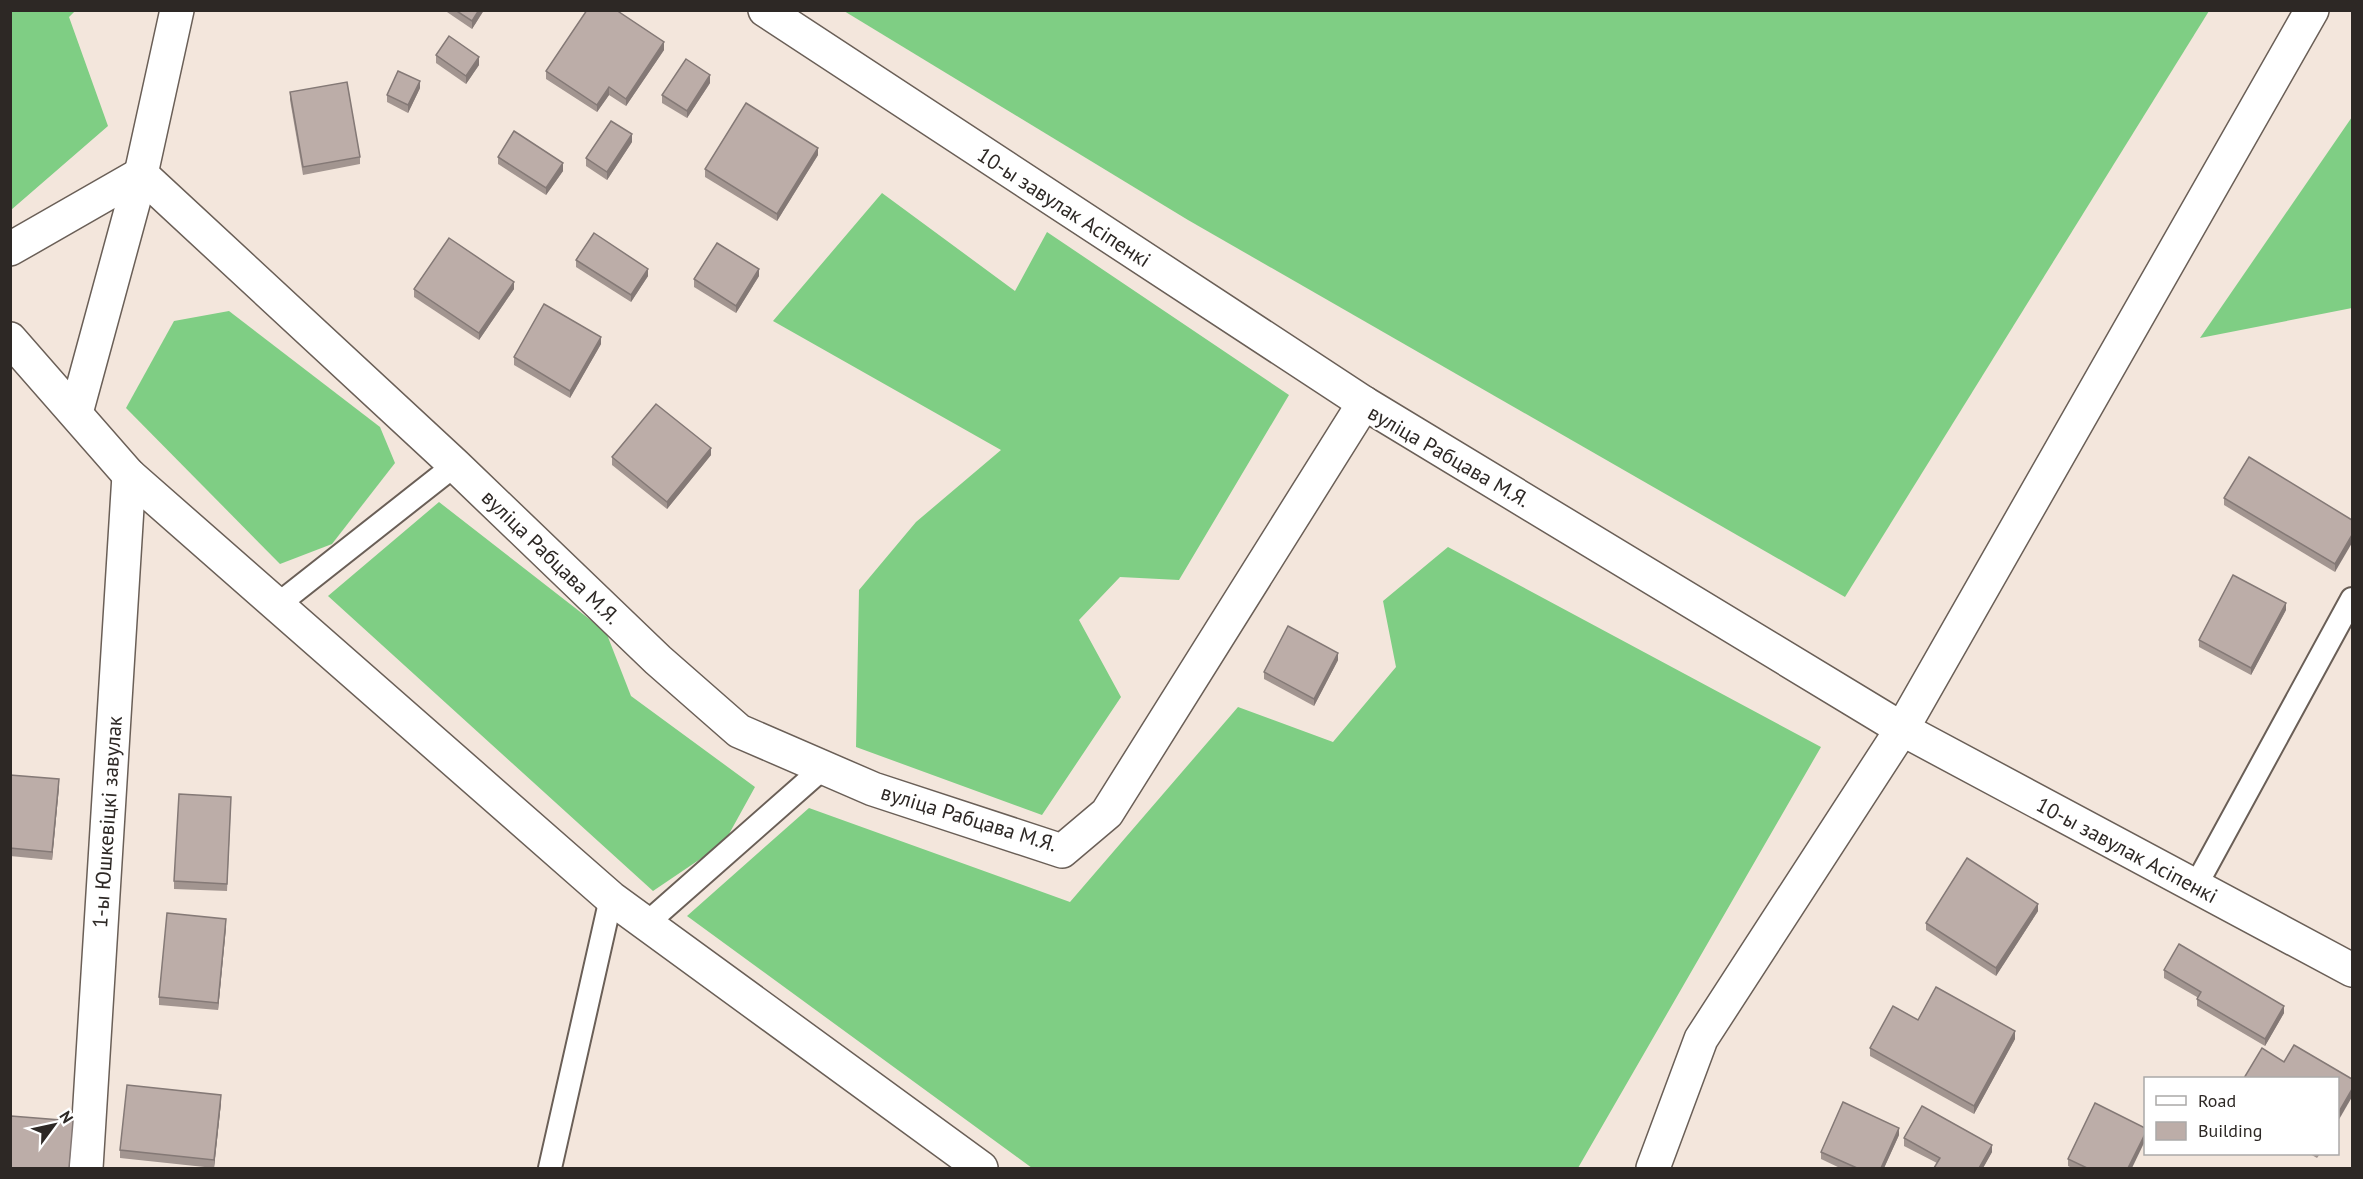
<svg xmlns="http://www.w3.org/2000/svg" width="2363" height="1179" font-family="'PT Sans',sans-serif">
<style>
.forest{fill:#7fce84}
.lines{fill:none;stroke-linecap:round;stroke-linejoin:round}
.lane-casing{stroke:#6a5f57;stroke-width:26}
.street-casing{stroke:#6a5f57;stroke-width:36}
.lane{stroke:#fff;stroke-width:22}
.street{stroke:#fff;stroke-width:33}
.wall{fill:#a29590}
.shaded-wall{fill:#847976}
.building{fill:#bcada8;stroke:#847976;stroke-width:1.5}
.labels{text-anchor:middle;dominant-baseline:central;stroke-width:4.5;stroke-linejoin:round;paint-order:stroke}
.street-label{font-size:21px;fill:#2d2825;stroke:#fff}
</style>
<rect width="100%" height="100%" fill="#f3e6dc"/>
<!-- forest -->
<g class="forest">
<polygon points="11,10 75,11 69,17 108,126 11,210"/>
<polygon points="844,11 2209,10 2209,11 1845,597 1188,220"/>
<polygon points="2352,117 2352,308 2200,338"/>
<polygon points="882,193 1015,291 1047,232 1289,395 1179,580 1120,577 1079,620 1121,697 1042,815 856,747 859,590 916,522 1001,450 773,321"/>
<polygon points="229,311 380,427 395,463 332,544 280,564 126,408 174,321"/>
<polygon points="439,502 606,632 631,696 755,787 724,843 653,891 328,596"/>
<polygon points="1448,547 1821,747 1578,1168 1032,1168 687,916 809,808 1070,902 1238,707 1333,742 1396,667 1383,601"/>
</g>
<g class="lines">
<!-- lane casing -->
<g class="lane-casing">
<g id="lane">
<polyline points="276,606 455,465"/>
<polyline points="2195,887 2352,599"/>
<polyline points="646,924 823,768"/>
<polyline points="550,1168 611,898"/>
</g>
</g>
<!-- street casing -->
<g class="street-casing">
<g id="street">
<polyline points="765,10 1364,403 1902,729 2352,970"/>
<polyline points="141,174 455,465 658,660 739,731 873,789 1062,851 1107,813 1364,403"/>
<polyline points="10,249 141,174"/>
<polyline points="10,339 129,475 611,898 981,1168"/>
<polyline points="76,413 141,174 177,10"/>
<polyline points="86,1168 129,475"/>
<polyline points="1653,1168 1701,1039 1902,729 2312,10"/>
</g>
</g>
<!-- lane -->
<use href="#lane" class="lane"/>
<!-- street -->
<use href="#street" class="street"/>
</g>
<!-- wall -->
<g class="wall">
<polygon points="444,10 484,10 472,29"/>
<polygon points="664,50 626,106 609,95 597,112 546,79 546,71"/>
<polygon points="436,55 479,65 466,84 436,63"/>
<polygon points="710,83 687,118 662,103 662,95"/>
<polygon points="420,88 408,113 387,102 387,95"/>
<polygon points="290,92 360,157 360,164 303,175 290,100"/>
<polygon points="632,142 607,180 586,166 586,158"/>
<polygon points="818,155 777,221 705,177 705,169"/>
<polygon points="498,157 563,171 546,195 498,164"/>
<polygon points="576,260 648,276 631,302 576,267"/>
<polygon points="759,276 736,313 694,287 694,279"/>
<polygon points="414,289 514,289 479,340 414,297"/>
<polygon points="601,344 570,398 514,365 514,357"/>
<polygon points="711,455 667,509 612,465 612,457"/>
<polygon points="2224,498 2352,520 2335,572 2224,505"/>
<polygon points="2286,610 2251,675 2199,647 2199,640"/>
<polygon points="1338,660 1314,706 1264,679 1264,672"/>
<polygon points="10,775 59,787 52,860 10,856"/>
<polygon points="231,804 227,891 174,889 174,881"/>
<polygon points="2038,911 1996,976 1926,930 1926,923"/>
<polygon points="226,927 218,1010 159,1005 159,997"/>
<polygon points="2164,970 2284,1013 2265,1046 2197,1006 2197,997 2164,978"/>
<polygon points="1918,1020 2015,1039 1974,1114 1870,1056 1870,1048"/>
<polygon points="221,1103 214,1168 120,1158 120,1150"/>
<polygon points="1899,1135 1884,1168 1840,1168 1821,1159 1821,1152"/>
<polygon points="1904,1138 1992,1152 1983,1168 1934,1168 1937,1163 1904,1146"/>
<polygon points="2310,1154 2320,1154 2317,1158"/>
<polygon points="2068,1159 2132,1168 2072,1168 2068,1166"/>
</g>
<!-- shaded-wall -->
<g class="shaded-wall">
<polygon points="479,10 484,10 472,29 472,21"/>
<polygon points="664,42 664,50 626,106 626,99"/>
<polygon points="479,57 479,65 466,84 466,76"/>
<polygon points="710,75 710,83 687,118 687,111"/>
<polygon points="420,81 420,88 408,113 408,105"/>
<polygon points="609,87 609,95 597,112 597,105"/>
<polygon points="632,134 632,142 607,180 607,172"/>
<polygon points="818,148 818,155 777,221 777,214"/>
<polygon points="563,163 563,171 546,195 546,188"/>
<polygon points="648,269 648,276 631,302 631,295"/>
<polygon points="759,269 759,276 736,313 736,306"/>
<polygon points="514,282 514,289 479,340 479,333"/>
<polygon points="601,337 601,344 570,398 570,391"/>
<polygon points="711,448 711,455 667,509 667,502"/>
<polygon points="2352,535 2352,543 2335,572 2335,564"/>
<polygon points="2286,603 2286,610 2251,675 2251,668"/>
<polygon points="1338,653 1338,660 1314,706 1314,699"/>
<polygon points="59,779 59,787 52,860 52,852"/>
<polygon points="2038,904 2038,911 1996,976 1996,968"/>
<polygon points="226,919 226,927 218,1010 218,1003"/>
<polygon points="2284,1006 2284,1013 2265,1046 2265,1039"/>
<polygon points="2015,1031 2015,1039 1974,1114 1974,1106"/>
<polygon points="2352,1089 2352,1097 2337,1123 2337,1115"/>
<polygon points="221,1095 221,1103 214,1168 214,1160"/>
<polygon points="1899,1128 1899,1135 1884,1168 1881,1168"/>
<polygon points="2145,1134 2145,1141 2132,1168 2128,1168"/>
<polygon points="1992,1145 1992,1152 1983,1168 1979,1168"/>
</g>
<!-- building -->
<g class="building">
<polygon points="455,10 479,10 472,21"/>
<polygon points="587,10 616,10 664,42 626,99 609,87 597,105 546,71"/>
<polygon points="449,36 479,57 466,76 436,55"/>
<polygon points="686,59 710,75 687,111 662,95"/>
<polygon points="398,71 420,81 408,105 387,95"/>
<polygon points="347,82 360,157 303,167 290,92"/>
<polygon points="746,103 818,148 777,214 705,169"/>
<polygon points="611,121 632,134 607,172 586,158"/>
<polygon points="514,131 563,163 546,188 498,157"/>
<polygon points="594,233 648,269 631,295 576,260"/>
<polygon points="449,238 514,282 479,333 414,289"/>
<polygon points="717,243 759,269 736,306 694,279"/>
<polygon points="544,304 601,337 570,391 514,357"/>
<polygon points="656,404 711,448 667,502 612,457"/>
<polygon points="2249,457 2352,520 2352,535 2335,564 2224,498"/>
<polygon points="2233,575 2286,603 2251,668 2199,640"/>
<polygon points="1288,626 1338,653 1314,699 1264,672"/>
<polygon points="10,775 59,779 52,852 10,848"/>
<polygon points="179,794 231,797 227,884 174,881"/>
<polygon points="1967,858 2038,904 1996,968 1926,923"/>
<polygon points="167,913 226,919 218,1003 159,997"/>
<polygon points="2179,944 2284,1006 2265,1039 2197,999 2201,992 2164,970"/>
<polygon points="1936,987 2015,1031 1974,1106 1870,1048 1893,1006 1918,1020"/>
<polygon points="2294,1045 2352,1079 2352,1089 2337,1115 2337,1078 2244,1078 2262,1048 2284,1062"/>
<polygon points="127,1085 221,1095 214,1160 120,1150"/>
<polygon points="1843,1102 1899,1128 1881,1168 1857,1168 1821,1152"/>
<polygon points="2095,1103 2145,1128 2145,1134 2128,1168 2087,1168 2068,1159"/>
<polygon points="1922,1106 1992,1145 1979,1168 1934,1168 1940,1158 1904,1138"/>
<polygon points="11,1116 73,1121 69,1168 10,1168"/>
</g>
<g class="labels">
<!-- street labels -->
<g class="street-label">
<text transform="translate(1064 207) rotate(33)">10-ы завулак Асіпенкі</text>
<text transform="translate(1449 456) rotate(30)">вуліца Рабцава М.Я.</text>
<text transform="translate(551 557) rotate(44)">вуліца Рабцава М.Я.</text>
<text transform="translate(969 818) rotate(17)">вуліца Рабцава М.Я.</text>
<text transform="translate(107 822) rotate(-86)">1-ы Юшкевіцкі завулак</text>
<text transform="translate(2127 850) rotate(28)">10-ы завулак Асіпенкі</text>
</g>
</g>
<!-- border -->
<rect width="2363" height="1179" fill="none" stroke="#2d2825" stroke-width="24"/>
<!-- legend -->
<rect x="2144" y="1077" width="195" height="78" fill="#ffffff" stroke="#aba9a8" stroke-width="1.5"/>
<rect x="2156" y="1096" width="30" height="9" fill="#ffffff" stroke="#aba9a8" stroke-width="1.5"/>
<text x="2198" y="1107" font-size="18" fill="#2d2825">Road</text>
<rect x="2156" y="1122" width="30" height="18" fill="#bcada8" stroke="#aba9a8" stroke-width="1.5"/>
<text x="2198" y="1137" font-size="18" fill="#2d2825">Building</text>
<!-- north arrow -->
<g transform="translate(54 1125) rotate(57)" stroke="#ffffff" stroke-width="4.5" paint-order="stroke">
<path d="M0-4.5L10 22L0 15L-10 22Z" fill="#2d2825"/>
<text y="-9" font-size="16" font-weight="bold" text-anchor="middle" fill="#2d2825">N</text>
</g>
</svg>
